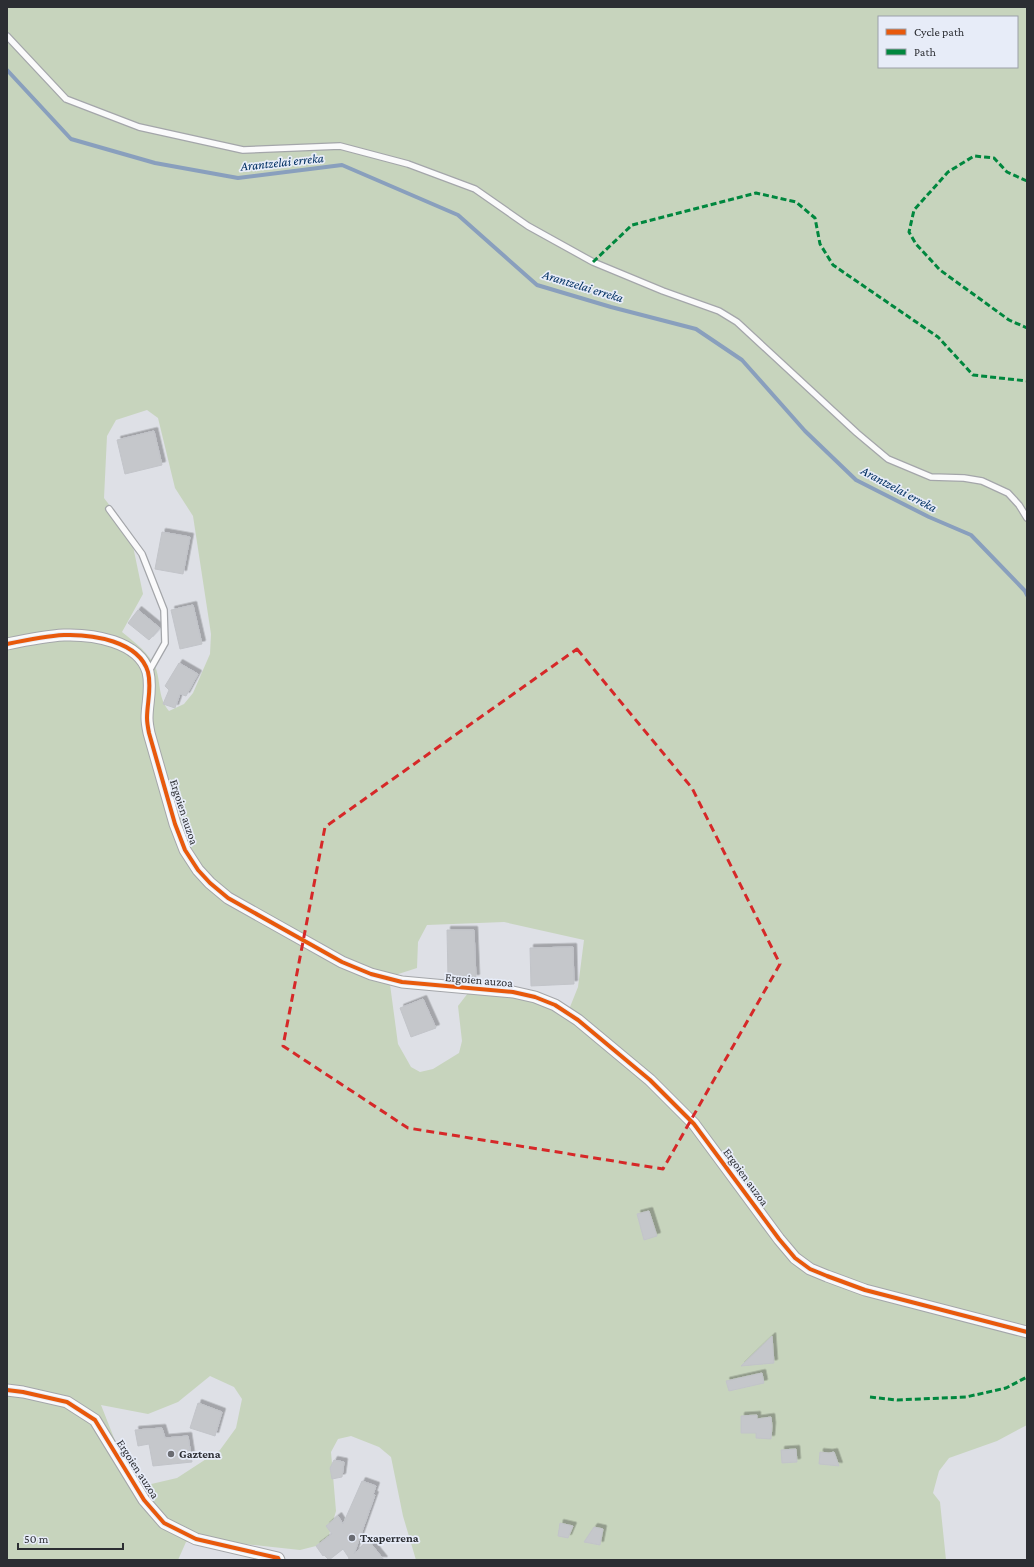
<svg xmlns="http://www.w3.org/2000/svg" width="1034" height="1567" font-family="'Crimson Pro',serif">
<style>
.green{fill:#c7d4bd;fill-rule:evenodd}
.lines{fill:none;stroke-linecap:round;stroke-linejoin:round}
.stream{stroke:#899fbd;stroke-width:4}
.building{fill:#c5c7cb;stroke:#c2c4c9;filter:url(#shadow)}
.lane-casing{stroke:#a4a6aa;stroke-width:8}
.street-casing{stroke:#a4a6aa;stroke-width:13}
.lane{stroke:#fafafb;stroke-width:5.5}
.street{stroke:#fafafb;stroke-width:11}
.quiet{stroke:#00873e;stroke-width:3;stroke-dasharray:6 3;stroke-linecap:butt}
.cycleway-casing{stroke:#e7ecf8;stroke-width:6}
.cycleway{stroke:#e8590c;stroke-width:4}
.marked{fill:none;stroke:#d62828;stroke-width:3;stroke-dasharray:8 5;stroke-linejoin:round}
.poi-dot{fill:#6a6c72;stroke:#e7ecf8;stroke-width:1.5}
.labels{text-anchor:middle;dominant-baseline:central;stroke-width:3.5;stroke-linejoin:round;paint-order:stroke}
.street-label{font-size:12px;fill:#2c2e33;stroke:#e7ecf8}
.poi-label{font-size:12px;font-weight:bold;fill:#2c2e33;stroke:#e7ecf8;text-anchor:start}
.water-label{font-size:13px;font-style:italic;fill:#012f61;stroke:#e7ecf8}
</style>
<defs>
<filter id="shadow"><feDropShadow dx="3.5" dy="-3.5" stdDeviation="0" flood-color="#0004"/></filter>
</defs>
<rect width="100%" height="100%" fill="#dee0e6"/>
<!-- green -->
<path class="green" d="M7,7h1020v486h-1l1,6v926l-30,16 -48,17 -10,13 -6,22 7,9 6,58h-530l-13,-44 -12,-59 -12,-10 -28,-11 -13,3 -7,13 5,59 -7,24 -13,11 -16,4 -56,-6 -58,-2 -8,18h-171zM879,17h138v50h-138zM147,410l11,8 17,70 18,28 18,118 -1,20 -17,39 -9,11 -15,7c-11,-13 -8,-27 -13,-42 -6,-16 -22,-27 -34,-37l21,-38 -13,-62 -26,-34 3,-62 9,-16zM504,922l80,18 -6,47 -8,20 -12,2 -53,-20 -37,4 -10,13 4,35 -3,12 -26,16 -13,3 -9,-5 -13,-23 -9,-67 28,-9 1,-26 9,-17zM210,1376l24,11 8,12 -6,29 -16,22 -43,28 -30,7 -22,-19 -24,-61 47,9 30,-12z"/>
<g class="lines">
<!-- stream -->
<polyline class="stream" points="7,70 71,139 155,163 238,178 342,165 458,215 537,285 611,307 696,329 742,360 805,431 856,480 929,517 971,535 1025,591 1027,595"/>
</g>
<!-- building -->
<g class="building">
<polygon points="154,431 162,465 125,474 117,440"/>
<polygon points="162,532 190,537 183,574 155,569"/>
<polygon points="193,605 202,644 180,649 171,610"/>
<polygon points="138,610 160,628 149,640 128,623"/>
<polygon points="179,663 198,674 186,696 180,694 175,708 163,704 169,690 165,686"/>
<polygon points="447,930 474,930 476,978 448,978"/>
<polygon points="573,947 574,984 531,986 530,948"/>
<polygon points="423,999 436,1028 411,1037 400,1008"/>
<polygon points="649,1211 657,1236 644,1240 637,1214"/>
<polygon points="772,1336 774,1363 741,1366"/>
<polygon points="762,1373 764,1383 729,1391 726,1381"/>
<polygon points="198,1403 222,1412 215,1436 190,1428"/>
<polygon points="757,1415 757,1419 771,1417 772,1426 771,1439 756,1438 756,1433 741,1433 741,1416"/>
<polygon points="162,1428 165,1438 188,1436 192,1462 153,1466 149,1444 138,1446 135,1430"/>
<polygon points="796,1449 797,1462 782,1463 781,1450"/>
<polygon points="820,1452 829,1453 834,1452 839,1466 819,1464"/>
<polygon points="334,1460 344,1462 342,1477 332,1479 330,1468"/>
<polygon points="362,1481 376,1486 373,1495 375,1495 354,1554 368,1540 384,1560 348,1560 349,1558 343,1549 329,1560 324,1555 323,1556 316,1546 332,1534 326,1526 338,1516 343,1524"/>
<polygon points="560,1523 573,1526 568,1538 558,1536"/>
<polygon points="594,1527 603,1529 600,1545 584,1542"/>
</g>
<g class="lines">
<!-- lane casing -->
<g class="lane-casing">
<g id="lane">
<polyline points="7,36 66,99 139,127 243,150 340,146 408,164 475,189 528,226 593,262 663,291 719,311 737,322 857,433 888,459 931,477 964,478 982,481 1008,493 1019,505 1027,518"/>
<polyline points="109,509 142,554 164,610 165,643 148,673"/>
</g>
</g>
<!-- street casing -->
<g class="street-casing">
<g id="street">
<path d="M7,644c19,-4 38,-8 57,-9 28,-1 75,6 84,37 4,16 -1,31 -1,46 0,5 1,10 2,15l26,91 10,26 13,20 12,13 18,15 114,64 29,12 31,8 111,10 22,5 20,8 23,15 72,60 44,44 85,115 16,19 15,11 17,7 38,14 162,42"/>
<polyline points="7,1390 23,1392 67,1402 95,1420 144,1500 164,1523 196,1539 278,1558 279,1560"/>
</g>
</g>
<!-- lane -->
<use href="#lane" class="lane"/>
<!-- street -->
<use href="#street" class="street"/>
<!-- quiet -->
<g class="quiet">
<polyline points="1027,181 1007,172 994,158 974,156 948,172 914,210 909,232 916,244 940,270 1009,320 1027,328"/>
<polyline points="593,262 632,225 756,193 796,202 815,218 820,244 833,265 938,337 973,375 1027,381"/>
<polyline points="870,1397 897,1400 966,1397 1006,1388 1027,1377"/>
</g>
<!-- cycleway casing -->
<g class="cycleway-casing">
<g id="cycleway">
<path d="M7,644c19,-4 38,-8 57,-9 28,-1 75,6 84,37 4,16 -1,31 -1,46 0,5 1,10 2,15l26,91 10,26 13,20 12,13 18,15 114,64 29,12 31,8 111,10 22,5 20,8 23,15 72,60 44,44 85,115 16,19 15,11 17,7 38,14 162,42"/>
<polyline points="7,1390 23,1392 67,1402 95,1420 144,1500 164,1523 196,1539 278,1558 279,1560"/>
</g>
</g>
<!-- cycleway -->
<use href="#cycleway" class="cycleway"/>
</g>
<!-- marked area -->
<path class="marked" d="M577,649l115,139 88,176 -117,205 -255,-41 -125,-82 42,-219z"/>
<!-- markers -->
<g class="poi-dot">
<circle cx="171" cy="1454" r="4"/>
<circle cx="352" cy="1538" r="4"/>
</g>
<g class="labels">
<!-- street labels -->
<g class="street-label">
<text transform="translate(184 812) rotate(72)">Ergoien auzoa</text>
<text transform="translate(479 980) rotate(5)">Ergoien auzoa</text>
<text transform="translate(746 1177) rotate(54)">Ergoien auzoa</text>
<text transform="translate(138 1469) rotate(57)">Ergoien auzoa</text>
</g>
<!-- poi labels -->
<g class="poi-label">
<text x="179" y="1454">Gaztena</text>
<text x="360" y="1538">Txaperrena</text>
</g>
<!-- water labels -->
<g class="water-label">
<text transform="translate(282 162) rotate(-6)">Arantzelai erreka</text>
<text transform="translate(583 286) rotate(17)">Arantzelai erreka</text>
<text transform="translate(899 489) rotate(28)">Arantzelai erreka</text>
</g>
</g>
<!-- border -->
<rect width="1034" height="1567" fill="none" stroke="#2c2e33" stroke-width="16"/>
<!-- legend -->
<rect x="878" y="16" width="140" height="52" fill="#e7ecf8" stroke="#9ca0a9"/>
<rect x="886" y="29" width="20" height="6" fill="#e8590c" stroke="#9ca0a9"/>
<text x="914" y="36" font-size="12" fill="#2c2e33">Cycle path</text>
<rect x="886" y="49" width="20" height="6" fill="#00873e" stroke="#9ca0a9"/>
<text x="914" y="56" font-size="12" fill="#2c2e33">Path</text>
<!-- scale -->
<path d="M18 1543v6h105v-6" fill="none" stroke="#2c2e33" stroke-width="2"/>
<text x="24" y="1543" font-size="12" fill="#2c2e33" stroke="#e7ecf8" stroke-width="3" paint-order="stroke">50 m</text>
</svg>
